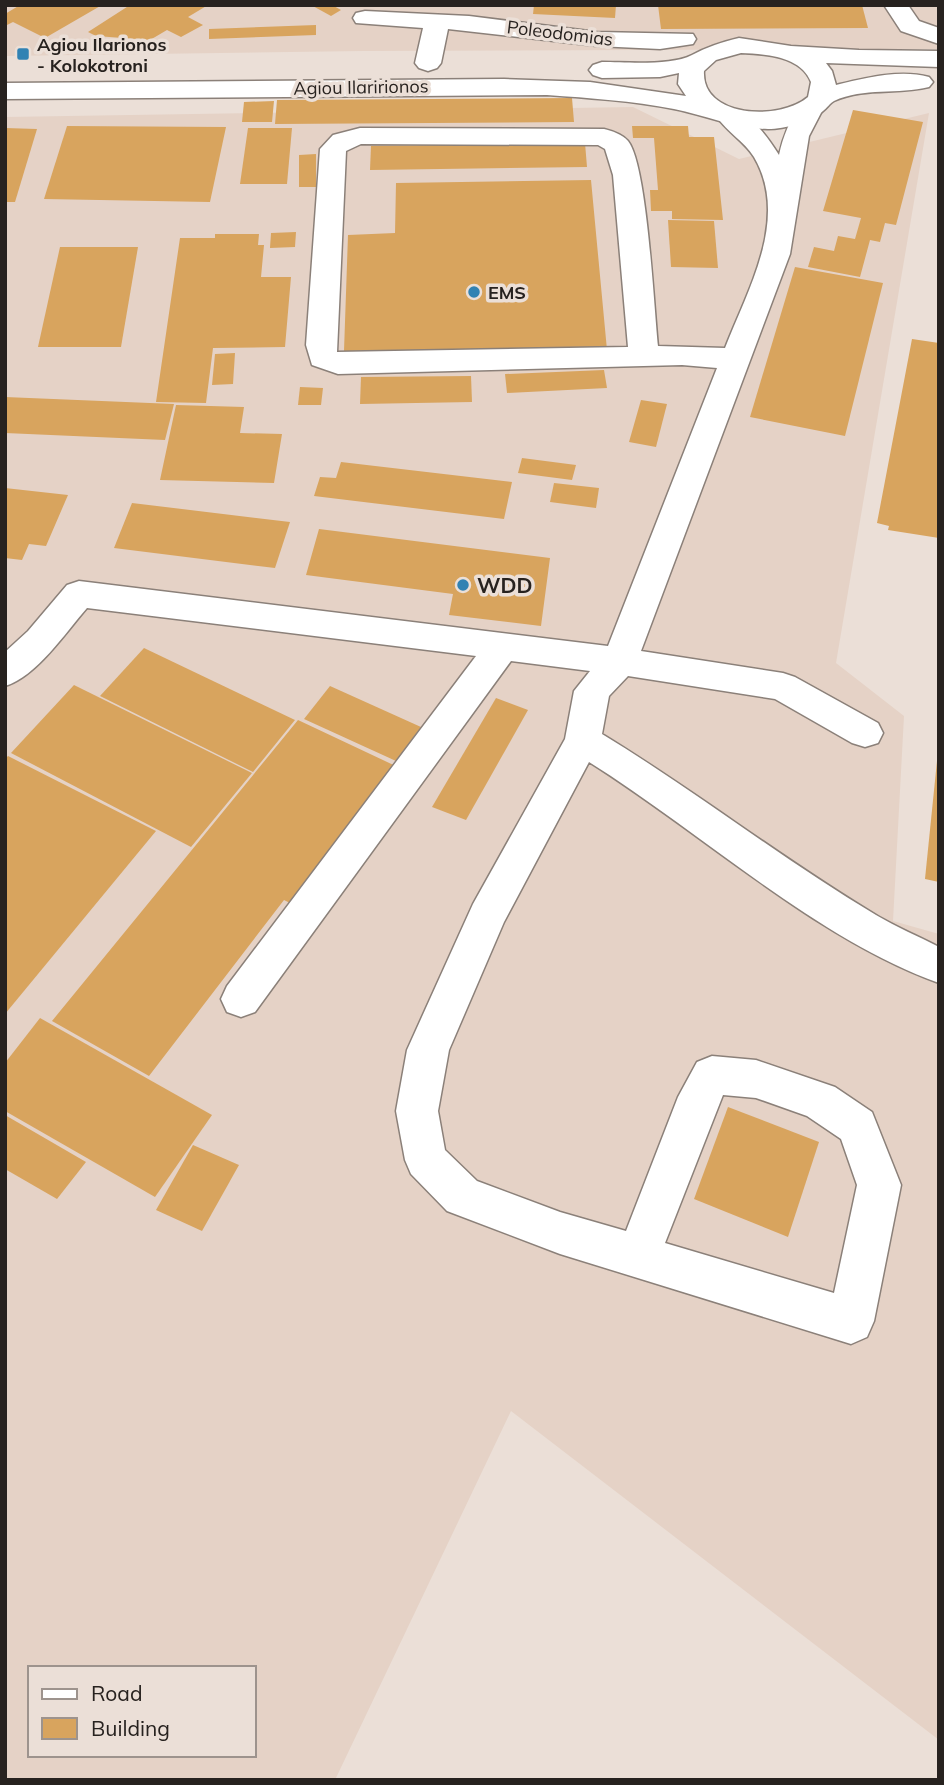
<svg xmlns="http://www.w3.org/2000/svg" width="944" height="1785" font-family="Mulish,sans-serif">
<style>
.built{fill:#e5d2c6;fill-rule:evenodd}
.building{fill:#d8a45e}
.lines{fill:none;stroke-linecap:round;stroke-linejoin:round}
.minor-casing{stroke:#8b8079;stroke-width:3}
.major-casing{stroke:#8b8079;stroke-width:3}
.minor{fill:#fff;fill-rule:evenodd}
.major{fill:#fff;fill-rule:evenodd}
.poi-dot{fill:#3182b3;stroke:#ebdfd7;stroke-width:2.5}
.labels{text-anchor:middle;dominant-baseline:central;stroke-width:7;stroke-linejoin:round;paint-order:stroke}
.far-street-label{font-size:18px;fill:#27221f;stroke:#ebdfd7}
.far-poi-label{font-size:18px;font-weight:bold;fill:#27221f;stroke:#ebdfd7;text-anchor:start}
.poi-label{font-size:21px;font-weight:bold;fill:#27221f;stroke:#ebdfd7;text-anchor:start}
</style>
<rect width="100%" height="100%" fill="#ebdfd7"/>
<!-- built -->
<g class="built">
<polygon points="5,5 939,5 939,49 363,51 5,56"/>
<path d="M633,107l106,52 190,-46 -93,550 68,53 -11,205 46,13v806l-428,-329 -176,369h-330v-1663zM30,1668h224v87h-224z"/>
</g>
<!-- building -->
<g class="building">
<polygon points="20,5 102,5 45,38 13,22 5,26 5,14"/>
<polygon points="130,5 208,5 188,17 203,25 181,37 167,30 150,40 96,36 88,32"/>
<polygon points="311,5 332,5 341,10 331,16"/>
<polygon points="534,5 616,5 615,18 533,14"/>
<polygon points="658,5 862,5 868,28 661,29"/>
<polygon points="316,25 316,35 209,39 209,29"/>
<polygon points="572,98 574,122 275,124 277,100"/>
<polygon points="274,101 272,122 242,122 244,102"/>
<polygon points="853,110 923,122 896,225 885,223 880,242 870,240 860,277 808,267 814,247 834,251 838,236 855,239 861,218 823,211"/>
<polygon points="67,126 226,127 210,202 44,199"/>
<polygon points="632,126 688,126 689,137 714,137 723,220 672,219 672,211 651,211 650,190 658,190 654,138 633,138"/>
<polygon points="5,128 37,129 15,202 5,202"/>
<polygon points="248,128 292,128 287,184 240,184"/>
<polygon points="585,143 587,167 370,170 371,146"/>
<polygon points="316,154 316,187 299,187 299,155"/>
<polygon points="591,180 607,350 344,351 348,235 395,233 396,183"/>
<polygon points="668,220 714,221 718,268 671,267"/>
<polygon points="296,232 295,247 270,248 271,233"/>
<polygon points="215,234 259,234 258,245 264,245 261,277 291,277 285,347 213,348 206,403 156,402 180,238 215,238"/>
<polygon points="60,247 138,247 121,347 38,347"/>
<polygon points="795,267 883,283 845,436 750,417"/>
<polygon points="912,339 939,343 939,538 888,530 889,526 877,523"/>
<polygon points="235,353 233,384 212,385 215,354"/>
<polygon points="604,370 607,388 507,393 505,374"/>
<polygon points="471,376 472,402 360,404 361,377"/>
<polygon points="300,387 323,388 321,405 298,405"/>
<polygon points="5,397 174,404 165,440 5,433"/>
<polygon points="641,400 667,404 656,447 629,442"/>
<polygon points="176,405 244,407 240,433 282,434 274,483 160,480"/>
<polygon points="522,458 576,465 572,480 518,473"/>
<polygon points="341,462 512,482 504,519 314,496 320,477 336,478"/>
<polygon points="554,483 599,488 596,508 550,502"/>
<polygon points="5,488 68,495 46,546 29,544 22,560 5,558"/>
<polygon points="132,503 290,522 275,568 114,548"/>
<polygon points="319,529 550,558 541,626 449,615 453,594 306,575"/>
<polygon points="144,648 295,720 253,772 100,696"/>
<polygon points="74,685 252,773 191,847 11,753"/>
<polygon points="330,686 421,727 396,761 304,719"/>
<polygon points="496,698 528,710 466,820 432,807"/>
<polygon points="298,720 402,769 298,907 284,900 149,1076 52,1021"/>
<polygon points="8,756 156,831 5,1014 5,759"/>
<polygon points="937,761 939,761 939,882 925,879"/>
<polygon points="40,1018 212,1115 155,1197 5,1111 5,1063"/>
<polygon points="728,1107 819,1142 788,1237 694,1199"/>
<polygon points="5,1115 86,1162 57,1199 5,1169"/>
<polygon points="193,1145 239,1165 202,1231 156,1210"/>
</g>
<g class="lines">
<!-- minor casing -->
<g class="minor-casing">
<g id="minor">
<polygon points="884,5 908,5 919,21 939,28 939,44 901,31"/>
<polygon points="365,11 469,16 597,32 693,34 696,39 693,44 660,49 597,46 448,29 441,63 437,68 428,71 419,68 415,63 423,28 356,23 353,18 356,13"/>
<path d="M810,101l9,2 4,6 -14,27 -19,118 -149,397 142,22 12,4 83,46 5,10 -5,10 -13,4 -13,-4 -77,-44 -147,-23 -19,20 -7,38c94,57 180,125 274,181 20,12 42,21 63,32v36c-123,-44 -238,-151 -350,-221l-85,160 -55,128 -11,61 7,39 32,31 83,31 66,19 52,-134 19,-35 15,-6 44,4 79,27 37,25 29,73 -27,136 -7,16 -16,7 -291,-90 -113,-43 -36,-37 -6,-14 -9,-49 11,-61 66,-146 92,-165 9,-48 16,-20 -79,-10 -256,351 -14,5 -14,-5 -6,-13 6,-13 249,-330 -389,-48c-21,24 -51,69 -82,78v-34l23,-21 39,-46 12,-4 529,65 109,-278 -35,-3 -344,9 -26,-9 -6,-20 14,-196 13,-14 27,-7 244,1c8,2 18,5 24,12 19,23 26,168 30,205l67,2c23,-59 65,-130 29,-191 -10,-16 -27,-25 -37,-40l4,-6c25,-6 46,25 58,44 4,-19 11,-35 22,-52zM361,144l237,1 7,4 8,26 15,172 -291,5 9,-201zM723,1095l33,3 51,18 34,23 16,46 -23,108 -169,-50z"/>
</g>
</g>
<!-- major casing -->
<g class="major-casing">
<path id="major" d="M739,38l52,8 68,4 80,1v16l-113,-4 6,8 4,14c29,-7 64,-16 93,-8l4,5 -4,5c-31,8 -65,0 -95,14 -4,2 -7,7 -11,10 -13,11 -38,18 -55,18 -32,0 -63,-14 -94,-20 -42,-8 -84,-11 -127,-14l-542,4v-16l499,-4 86,3 96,14 -8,-12 1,-11 -19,4 -58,1 -9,-3 -4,-5 4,-5 9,-3c24,0 69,4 90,-7 15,-8 30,-13 47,-17zM741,53c24,1 60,3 70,29l-3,15c-28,24 -107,21 -104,-26l12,-11z"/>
</g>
<!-- minor -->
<use href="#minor" class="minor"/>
<!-- major -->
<use href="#major" class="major"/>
</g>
<!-- markers -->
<g class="poi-dot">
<rect x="16" y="47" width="14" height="14" rx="3.5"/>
<circle cx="474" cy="292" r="7"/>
<circle cx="463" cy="585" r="7"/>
</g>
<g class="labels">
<!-- far-street labels -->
<g class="far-street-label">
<text transform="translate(560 33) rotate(7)">Poleodomias</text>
<text transform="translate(361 87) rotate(-1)">Agiou Ilaririonos</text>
</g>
<!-- far-poi labels -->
<g class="far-poi-label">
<text x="37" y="44">Agiou Ilarionos<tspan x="37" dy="21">- Kolokotroni</tspan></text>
<text x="488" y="292">EMS</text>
</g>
<!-- poi labels -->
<g class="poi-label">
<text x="477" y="585">WDD</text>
</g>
</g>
<!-- border -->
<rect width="944" height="1785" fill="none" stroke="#27221f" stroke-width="14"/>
<!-- legend -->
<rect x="28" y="1666" width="228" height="91" fill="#ebdfd7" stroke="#9d938d" stroke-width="2"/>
<rect x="42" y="1689" width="35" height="10" fill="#ffffff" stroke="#9d938d" stroke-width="2"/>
<text x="91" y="1701" font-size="21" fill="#27221f">Road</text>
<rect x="42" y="1718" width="35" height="21" fill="#d8a45e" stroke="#9d938d" stroke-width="2"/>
<text x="91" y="1736" font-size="21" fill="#27221f">Building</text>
</svg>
